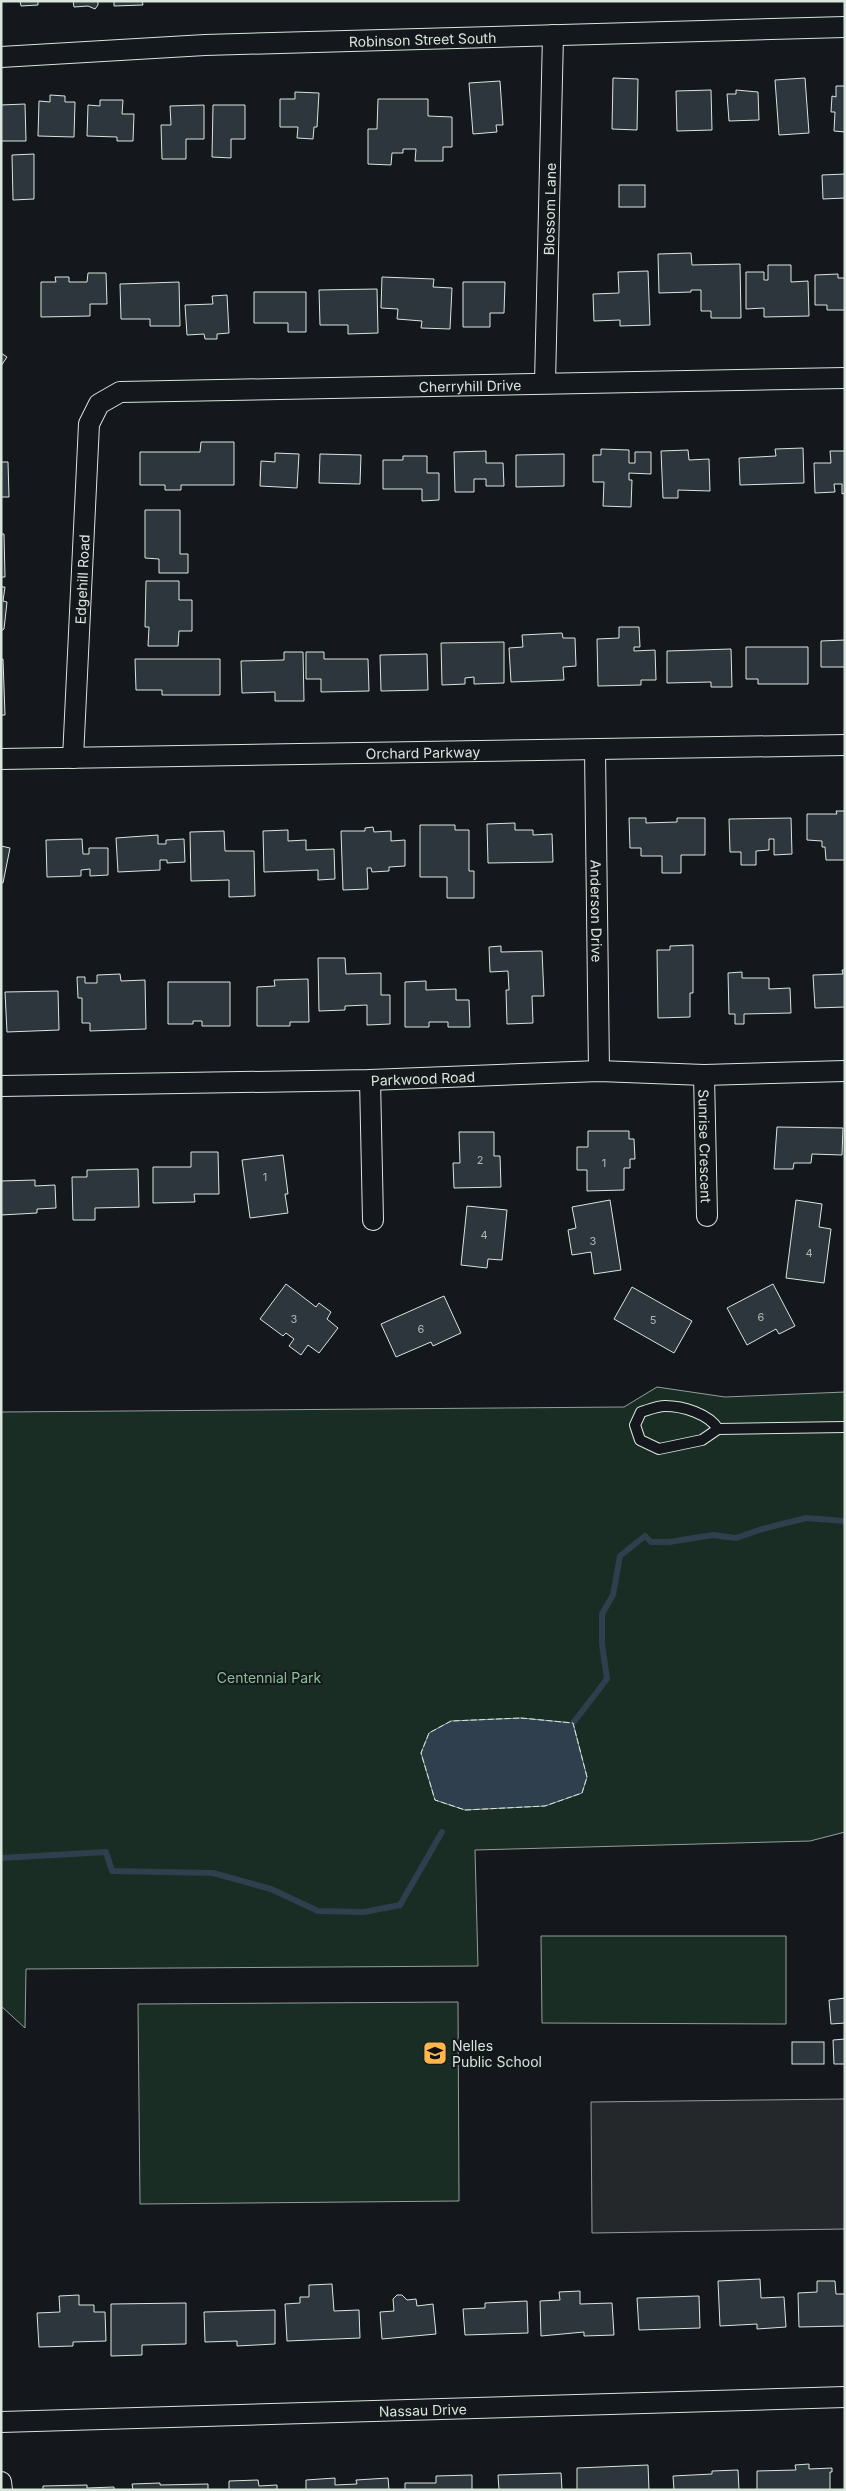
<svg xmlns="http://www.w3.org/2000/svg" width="846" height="2491" font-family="Inter,sans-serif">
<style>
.green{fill:#1a2d24;stroke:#939e99}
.parking{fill:#24282b;stroke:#939e99}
.water{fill:#2f3f4d;stroke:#939e99}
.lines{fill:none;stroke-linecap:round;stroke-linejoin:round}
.stream{stroke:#2f3f4d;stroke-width:6}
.building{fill:#2c363c;stroke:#d8e6dc}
.service-casing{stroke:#d8e6dc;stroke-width:12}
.minor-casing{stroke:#d8e6dc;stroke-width:22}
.service{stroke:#14181c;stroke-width:10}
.minor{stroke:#14181c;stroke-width:20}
.fence{stroke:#d8e6dc;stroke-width:1;stroke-dasharray:6 2.5;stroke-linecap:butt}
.labels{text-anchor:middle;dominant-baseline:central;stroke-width:4;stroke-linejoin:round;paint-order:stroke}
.number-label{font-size:11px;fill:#adbab4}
.street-label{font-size:14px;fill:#d8e6dc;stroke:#14181c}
.park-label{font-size:14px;fill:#8ac095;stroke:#14181c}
.poi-label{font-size:14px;fill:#d8e6dc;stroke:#14181c;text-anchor:start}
</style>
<rect width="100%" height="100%" fill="#14181c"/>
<!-- green -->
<g class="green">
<polygon points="657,1387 725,1397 845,1392 845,1832 810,1841 475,1850 478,1966 26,1969 25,2028 1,2006 1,1412 624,1407"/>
<polygon points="541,1936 786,1936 786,2024 542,2023"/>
<polygon points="458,2002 459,2201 140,2204 138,2004"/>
</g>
<!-- parking -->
<polygon class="parking" points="845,2099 845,2229 592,2233 591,2102"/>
<!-- water -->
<polygon class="water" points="521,1718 573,1723 587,1777 582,1793 545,1806 465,1810 435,1800 421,1753 429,1733 451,1721"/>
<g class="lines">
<!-- stream -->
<g class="stream">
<polyline points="573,1723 607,1679 602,1644 602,1614 613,1595 620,1556 645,1536 651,1542 669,1542 713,1535 736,1538 762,1529 806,1518 845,1521"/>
<polyline points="1,1858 106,1852 112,1871 213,1873 271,1889 318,1911 364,1912 400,1905 442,1832"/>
</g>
</g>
<!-- building -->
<g class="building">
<polygon points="20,1 38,1 38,5 21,6"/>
<polygon points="73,1 98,1 98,5 95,9 88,6 74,7"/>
<polygon points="114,1 142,1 143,5 114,6"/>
<polygon points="613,78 638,79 637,130 612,129"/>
<polygon points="805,78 809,133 779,135 775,80"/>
<polygon points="500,81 503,125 496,125 497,132 473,134 469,83"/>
<polygon points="836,86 845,86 845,132 834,131 835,112 831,112 832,96 836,97"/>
<polygon points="711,90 712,130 677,131 676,91"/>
<polygon points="736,90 758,92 759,120 729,121 727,94 736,94"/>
<polygon points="295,92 319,93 317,127 314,127 313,139 297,138 298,127 280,127 280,99 295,99"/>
<polygon points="50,95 65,96 65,102 75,102 74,137 38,136 39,101 50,102"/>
<polygon points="378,99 428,99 428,116 452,117 452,147 443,147 443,161 415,161 416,149 403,149 403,153 392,153 391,165 368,164 368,129 377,129"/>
<polygon points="100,100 123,100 122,114 134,114 133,141 117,141 117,137 87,136 88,105 100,106"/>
<polygon points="25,104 26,141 1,141 1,105"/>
<polygon points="204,105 204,139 186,139 186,159 162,159 161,125 171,125 170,106"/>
<polygon points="213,105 245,105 245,139 231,139 231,158 212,157"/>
<polygon points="34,154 34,199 13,200 12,155"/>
<polygon points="845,174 845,198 823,199 822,175"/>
<rect x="619" y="185" width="26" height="22"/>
<polygon points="691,253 692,265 740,264 741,318 711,318 711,311 701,311 701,290 691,290 691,292 659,293 658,254"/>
<polygon points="768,265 791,265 791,282 808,281 809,316 764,317 764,308 746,309 746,272 764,272 764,280 768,280"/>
<polygon points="648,271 650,325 620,326 620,320 594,321 593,294 619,293 618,272"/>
<polygon points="88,273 106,273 107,304 90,304 90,316 41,317 41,282 56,282 55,277 69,277 69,282 87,282"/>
<polygon points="838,274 838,278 845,278 845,310 827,310 827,305 815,305 815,275"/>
<polygon points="382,277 434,279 433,287 452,288 450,329 421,328 422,321 397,319 398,309 381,308"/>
<polygon points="179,282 180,326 150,326 150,319 121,319 120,284"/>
<polygon points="463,282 505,282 504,313 490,313 490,327 463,327"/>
<polygon points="377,289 378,333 348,334 348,325 320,325 319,290"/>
<polygon points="254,292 306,292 306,332 288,332 288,323 254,323"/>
<polygon points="227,295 229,333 217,334 217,339 205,339 204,334 187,335 185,305 213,304 212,296"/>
<polygon points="1,353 7,357 1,366"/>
<polygon points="201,442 234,442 234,485 181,485 181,490 165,490 165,485 140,485 140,452 200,452"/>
<polygon points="803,448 804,483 740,485 739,458 776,456 775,449"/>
<polygon points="601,449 629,450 629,463 635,463 635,452 651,452 651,474 629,473 629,480 632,480 631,507 603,506 604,482 593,482 593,455 601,455"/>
<polygon points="688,450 689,460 709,459 710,491 678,490 678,498 663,498 661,451"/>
<polygon points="486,451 486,463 503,463 504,486 486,486 486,479 474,479 474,492 455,492 454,452"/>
<polygon points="830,451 845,451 845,493 842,494 842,484 834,484 835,492 815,493 814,463 831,463"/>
<polygon points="275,453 299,454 297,488 260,486 261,461 275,462"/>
<polygon points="320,454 361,455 360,484 319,483"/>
<polygon points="564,454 564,486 516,487 516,455"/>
<polygon points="403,456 427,456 427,473 439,473 439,500 422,501 422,489 383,489 383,460 403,460"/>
<polygon points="1,462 8,462 9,497 1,497"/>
<polygon points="145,510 180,510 180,554 188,554 188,573 159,573 159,559 145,558"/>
<polygon points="1,534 4,534 5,577 1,577"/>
<polygon points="146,581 179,581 179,600 192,600 192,631 179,631 178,646 148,646 149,627 145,627"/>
<polygon points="1,587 5,587 3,601 7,602 4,629 1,631"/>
<polygon points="619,627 639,627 640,647 634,647 634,651 655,650 656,680 641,680 641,685 598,686 597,639 619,638"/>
<polygon points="562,633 563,638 575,638 576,666 563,667 564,680 511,682 509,648 523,647 522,635"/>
<polygon points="845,640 845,667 821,667 821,641"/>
<polygon points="504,642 504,683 474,684 474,677 465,678 465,684 442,685 441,643"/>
<polygon points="746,647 808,647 808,684 758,684 758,679 746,679"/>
<polygon points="731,649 732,687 711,687 711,682 667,683 667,651"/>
<polygon points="284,652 303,652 304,701 275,701 275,692 242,693 241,661 284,660"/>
<polygon points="306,652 324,652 324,659 368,659 369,691 321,692 321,679 306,679"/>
<polygon points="427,654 428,690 381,691 380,655"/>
<polygon points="1,659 3,659 5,715 1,715"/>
<polygon points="135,659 220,659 220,695 162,695 162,690 136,690"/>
<polygon points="836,811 845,811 845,860 826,860 825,847 822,847 822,841 807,840 807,814 837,814"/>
<polygon points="629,818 646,818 646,823 677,822 677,818 705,818 705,855 681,855 681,873 662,873 662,856 641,856 641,848 630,848"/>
<polygon points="791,818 792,854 774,855 774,839 769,839 769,850 756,851 756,865 741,865 741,852 730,852 729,819"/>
<polygon points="515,823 515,830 533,830 533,835 552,834 553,862 488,863 487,824"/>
<polygon points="420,825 455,825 455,830 469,830 469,871 474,871 474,898 447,898 447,877 420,877"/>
<polygon points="373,827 374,832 391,831 391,841 405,840 405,866 389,867 389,871 372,872 371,868 367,868 368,889 343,890 341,831 365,831 365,828"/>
<polygon points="288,830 288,841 306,840 306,850 334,849 335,879 318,880 318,870 264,872 263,831"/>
<polygon points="224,831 225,851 254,851 255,896 229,897 229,880 191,881 190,832"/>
<polygon points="158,835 158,844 166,844 166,840 184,839 185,862 167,863 167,860 160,860 160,870 118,872 116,838"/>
<polygon points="82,839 83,854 89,854 89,848 108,848 108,875 90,876 90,869 81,870 81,876 47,877 46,840"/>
<polygon points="1,846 10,848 3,883 1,883"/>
<polygon points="693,945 693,993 690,993 690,1017 658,1018 657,950 670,950 670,946"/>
<polygon points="501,946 501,952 542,951 544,996 532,996 533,1023 507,1024 506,990 509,990 508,971 490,972 489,947"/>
<polygon points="318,958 345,958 346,974 381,973 381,995 390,995 390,1024 367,1025 367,1005 345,1006 345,1010 319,1011"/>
<polygon points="842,970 845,970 845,1007 815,1008 813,975 843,974"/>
<polygon points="742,972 742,978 769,978 769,989 790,988 791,1013 744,1014 744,1024 735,1024 735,1014 729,1014 728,973"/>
<polygon points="120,974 121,981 145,980 146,1029 90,1031 90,1023 82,1023 82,998 78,998 77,977 85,977 85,983 97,983 97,975"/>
<polygon points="308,979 309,1022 290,1022 290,1026 257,1026 257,987 275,986 274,980"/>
<polygon points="426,981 426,990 456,989 456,1000 469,1000 470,1027 448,1027 448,1022 429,1022 429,1027 405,1027 405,982"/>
<polygon points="168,982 230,982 230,1026 202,1026 202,1021 193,1021 193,1024 168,1024"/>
<polygon points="58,991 59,1030 7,1032 5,992"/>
<polygon points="777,1127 843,1128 842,1155 812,1154 811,1163 794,1163 793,1169 774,1169"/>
<polygon points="588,1131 629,1131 629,1139 634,1139 635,1159 630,1159 630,1168 624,1168 624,1190 587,1191 587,1170 577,1170 577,1147 588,1147"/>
<polygon points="459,1132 494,1132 494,1156 500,1156 501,1187 454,1188 453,1163 460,1163"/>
<polygon points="191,1152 218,1152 219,1194 194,1194 195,1202 153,1203 153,1167 191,1167"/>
<polygon points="283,1155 288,1194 285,1194 288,1213 250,1218 242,1160"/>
<polygon points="138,1169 139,1207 95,1208 95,1220 73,1220 72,1177 87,1177 87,1170"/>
<polygon points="35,1180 35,1186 55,1185 56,1208 37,1209 37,1213 1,1215 1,1181"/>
<polygon points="610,1200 621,1270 594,1274 591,1252 572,1255 568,1230 576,1228 572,1207"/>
<polygon points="796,1200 822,1204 819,1227 831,1229 824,1283 786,1278"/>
<polygon points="467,1206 507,1210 502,1260 488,1259 487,1268 461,1265"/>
<polygon points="286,1284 316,1307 319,1303 331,1312 327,1319 338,1328 319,1353 308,1345 301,1355 289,1346 294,1339 286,1333 283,1336 260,1319"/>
<polygon points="773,1284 795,1326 779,1334 776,1329 747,1345 727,1308"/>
<polygon points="632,1287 692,1321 674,1353 614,1319"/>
<polygon points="444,1296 461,1333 433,1346 431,1342 396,1357 381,1324"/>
<polygon points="845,1998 845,2023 831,2024 829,2000"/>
<polygon points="845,2039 845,2064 834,2064 833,2040"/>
<rect x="792" y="2042" width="32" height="22"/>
<polygon points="760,2279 761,2298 784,2297 786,2327 757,2329 757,2324 720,2326 718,2281"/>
<polygon points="817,2281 835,2281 836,2294 845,2294 845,2326 799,2327 798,2293 817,2292"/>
<polygon points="332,2284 334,2311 359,2310 360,2338 287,2341 285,2304 300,2303 300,2297 309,2297 309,2285"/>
<polygon points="580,2291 580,2304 612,2303 614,2335 584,2336 584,2332 541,2336 540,2301 560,2300 559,2292"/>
<polygon points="79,2295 79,2305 94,2305 94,2312 105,2312 106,2341 73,2342 73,2346 39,2347 37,2313 60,2312 59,2296"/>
<polygon points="397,2295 402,2295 407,2300 416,2299 417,2306 433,2304 436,2334 382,2339 380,2312 394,2311 393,2299"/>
<polygon points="699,2296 700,2328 639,2330 637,2298"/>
<polygon points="527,2301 528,2333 465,2335 463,2309 485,2308 485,2303"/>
<polygon points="186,2303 186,2344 142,2345 142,2355 111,2356 111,2304"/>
<polygon points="275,2310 275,2344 237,2346 237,2341 205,2342 204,2312"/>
<polygon points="809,2464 809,2469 832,2468 832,2472 830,2472 830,2490 757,2490 757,2471 796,2470 795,2465"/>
<polygon points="648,2465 649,2490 577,2490 577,2468"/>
<polygon points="738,2470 739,2490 674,2490 673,2476 712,2474 712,2471"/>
<polygon points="561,2473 562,2490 499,2490 498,2475"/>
<polygon points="472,2475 472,2490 405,2490 405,2483 436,2483 436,2476"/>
<polygon points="335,2478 335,2485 357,2484 356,2480 388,2478 389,2490 306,2490 306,2480"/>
<polygon points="258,2480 259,2486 277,2485 277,2490 229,2490 229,2481"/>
<polygon points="160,2483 160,2485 208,2484 208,2490 133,2490 132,2484"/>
<polygon points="87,2485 87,2488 114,2487 114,2490 43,2490 43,2486"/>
</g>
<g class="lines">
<!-- service casing -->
<g class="service-casing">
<path id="service" d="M718,1429c-9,-15 -35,-23 -53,-23 -8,0 -17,4 -24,6l-6,13 5,15 19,9 43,-9 16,-11 127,-2"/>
</g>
<!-- minor casing -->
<g class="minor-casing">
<g id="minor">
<path id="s1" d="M1,57l204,-12 640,-18"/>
<path id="s2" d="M545,383l8,-348"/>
<path id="s3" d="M595,750l4,321"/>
<path id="s4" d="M73,758l16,-334 10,-20 21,-12 725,-14"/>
<path id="s5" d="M1,759l844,-14"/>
<path id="s6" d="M704,1075l3,141"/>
<polyline points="370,1080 373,1220"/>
<path id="s7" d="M1,1086l369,-6 229,-9 105,4 141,-4"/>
<path id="s8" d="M1,2422l844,-25"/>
<polyline points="1,2482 2,2490"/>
</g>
</g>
<!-- service -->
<use href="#service" class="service"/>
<!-- minor -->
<use href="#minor" class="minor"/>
<!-- fence -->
<polygon class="fence" points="521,1718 573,1723 587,1777 582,1793 545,1806 465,1810 435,1800 421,1753 429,1733 451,1721"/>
</g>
<!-- icons -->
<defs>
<g id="school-square" transform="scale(1.25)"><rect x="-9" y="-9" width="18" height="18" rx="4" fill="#ffb74d" stroke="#14181c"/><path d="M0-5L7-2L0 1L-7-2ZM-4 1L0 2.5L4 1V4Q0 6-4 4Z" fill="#111"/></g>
</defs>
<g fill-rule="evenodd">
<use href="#school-square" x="435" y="2053"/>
</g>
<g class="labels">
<!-- number labels -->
<g class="number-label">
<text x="480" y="1160">2</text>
<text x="604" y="1163">1</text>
<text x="265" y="1177">1</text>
<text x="484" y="1235">4</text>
<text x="593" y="1241">3</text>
<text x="809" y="1253">4</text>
<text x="761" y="1317">6</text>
<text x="294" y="1319">3</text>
<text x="653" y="1320">5</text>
<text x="421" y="1329">6</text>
</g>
<!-- street labels -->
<g class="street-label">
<text stroke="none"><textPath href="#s1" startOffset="422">Robinson Street South</textPath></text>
<text stroke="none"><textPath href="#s2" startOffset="174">Blossom Lane</textPath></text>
<text stroke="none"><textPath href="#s4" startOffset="731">Cherryhill Drive</textPath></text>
<text stroke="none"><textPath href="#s4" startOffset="179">Edgehill Road</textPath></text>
<text stroke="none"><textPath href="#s5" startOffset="422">Orchard Parkway</textPath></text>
<text stroke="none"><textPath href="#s3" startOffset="161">Anderson Drive</textPath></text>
<text stroke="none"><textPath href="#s7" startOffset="422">Parkwood Road</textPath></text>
<text stroke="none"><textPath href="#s6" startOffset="71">Sunrise Crescent</textPath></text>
<text stroke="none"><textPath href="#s8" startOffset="422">Nassau Drive</textPath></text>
</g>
<!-- park labels -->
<g class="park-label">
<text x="269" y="1677">Centennial Park</text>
</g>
<!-- poi labels -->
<g class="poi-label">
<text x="452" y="2045">Nelles<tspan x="452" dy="16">Public School</tspan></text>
</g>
</g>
<!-- border -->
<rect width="846" height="2491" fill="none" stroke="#d8e6dc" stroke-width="5"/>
</svg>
